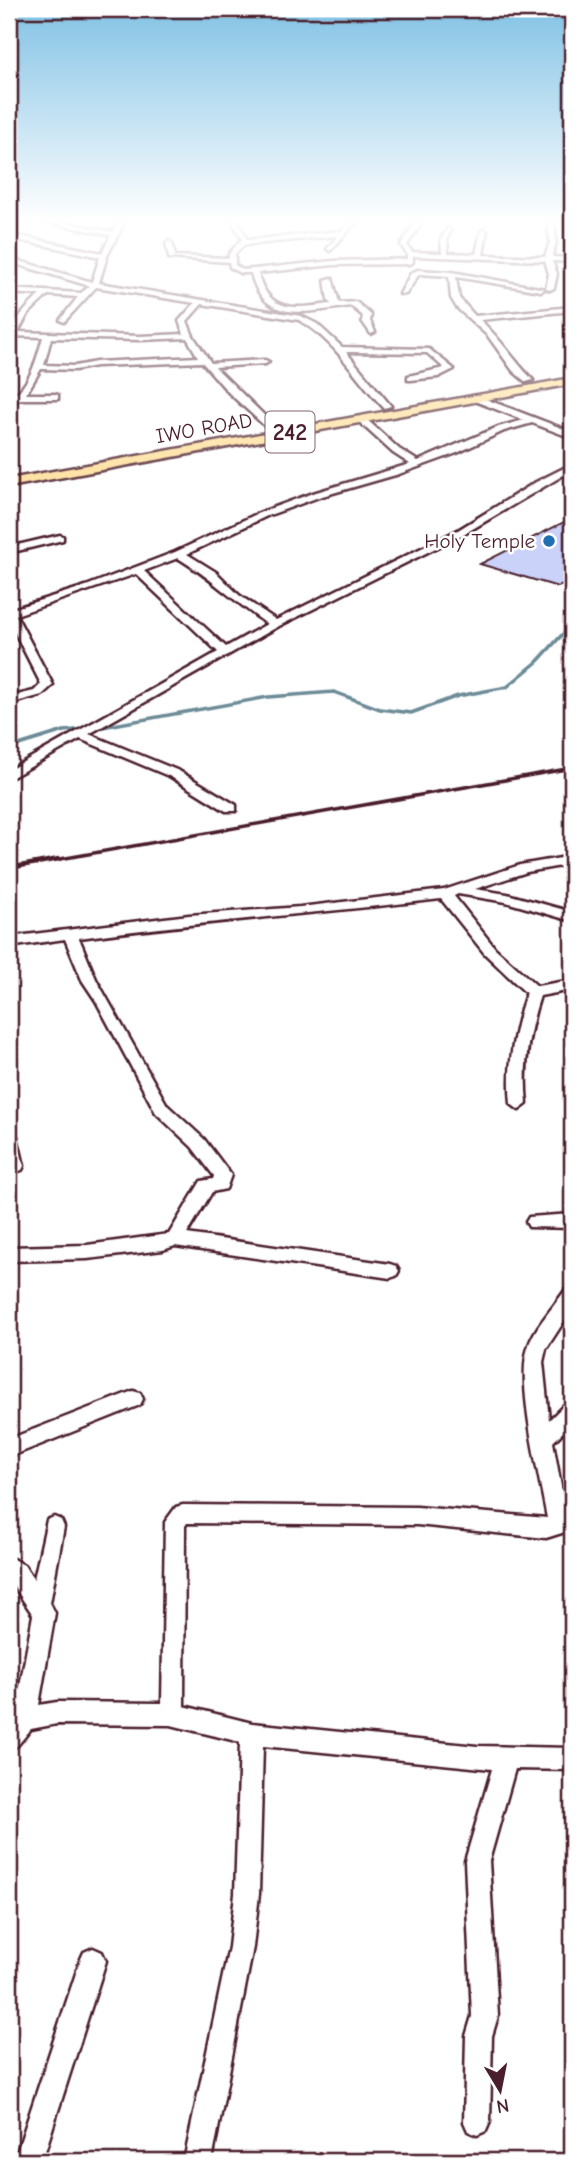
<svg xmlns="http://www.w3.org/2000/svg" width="581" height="2170" font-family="'Comic Neue',sans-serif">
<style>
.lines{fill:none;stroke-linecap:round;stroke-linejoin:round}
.stream{stroke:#6d8c97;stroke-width:3.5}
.building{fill:#cad2fa;stroke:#4a1f2b;stroke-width:2}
.minor-casing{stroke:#4a1f2b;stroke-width:5}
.major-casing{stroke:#4a1f2b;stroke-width:5}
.minor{fill:#fff;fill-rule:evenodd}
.major{fill:#fedd96;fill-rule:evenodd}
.rail-far1{stroke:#4a1f2b;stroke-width:3.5}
.rail{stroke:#4a1f2b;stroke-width:4.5}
.poi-dot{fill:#1f6fb2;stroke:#fff;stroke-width:2.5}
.labels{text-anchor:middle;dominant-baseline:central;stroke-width:5;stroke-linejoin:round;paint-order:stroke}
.far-street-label{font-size:21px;fill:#4a1f2b;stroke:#fff}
.far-poi-label{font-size:21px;fill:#4a1f2b;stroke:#fff;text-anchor:end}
.shield{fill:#fff;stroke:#80626b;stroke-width:2}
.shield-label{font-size:24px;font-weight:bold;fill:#4a1f2b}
</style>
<rect width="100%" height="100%" fill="#fff"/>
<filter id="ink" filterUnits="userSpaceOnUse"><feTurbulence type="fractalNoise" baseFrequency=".0143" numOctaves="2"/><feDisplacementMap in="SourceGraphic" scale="14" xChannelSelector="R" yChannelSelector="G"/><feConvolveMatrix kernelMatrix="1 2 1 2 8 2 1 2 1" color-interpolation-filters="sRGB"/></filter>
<g filter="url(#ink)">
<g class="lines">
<!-- stream -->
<g class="stream">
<polyline points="97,728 268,697 334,692 380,709 411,713 458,696 507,687 537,662 572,624"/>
<polyline points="9,748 64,731 85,729"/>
</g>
</g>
<!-- building -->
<polygon class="building" points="572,518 572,581 558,587 480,564"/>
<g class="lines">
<!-- minor casing -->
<g class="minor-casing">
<g id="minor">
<path d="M41,221h15l57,11 6,-11h6l-18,35 -8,27 202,33 16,8 25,23 87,2 25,20 -16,8 -27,3h-3v-4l36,-8 -17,-15 -81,-1 45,54 -7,2c-29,-30 -48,-67 -85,-88l-97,-16 -15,17 6,15 18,27 54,-3 4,2 -4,2 -50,3 58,57v4h-6l-38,-35 -27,-31 -106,4 -21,4 -34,-1 -15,25h29l3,1v4h-37l-12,4v-5c21,-10 28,-40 34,-61l-34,-1c5,-15 18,-29 31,-41l-31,-2v-4l72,4 9,-7 -81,-24v-4l83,24 8,-25 -91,-19v-4l93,19 9,-18zM96,287l99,16 -16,18 5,13 -44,2 -122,-4 10,-18 20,-19 30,2 -18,23 4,2zM51,338l89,2 47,-2 11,19 -102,5 -21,4 -31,-1z"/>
<path d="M232,221h6l9,19 95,-9 8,-10h7l-27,30 -3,-2 11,-13 -94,9 -9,9v11l8,5 90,-9 74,-2v-5l-6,-9 15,-24h7l-16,24 5,7 30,1 -1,-14 7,-11 3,2 -4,9 1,14 28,1 5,-23 3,-2 3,2 -4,24 62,2 5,-15 -2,-21h6l2,21 -4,15 20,1v4l-20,-1 5,13 -3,14 -4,2 -4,-2 3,-14 -4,-13 -132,-5v6l-3,2 -77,1 -75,8c10,42 40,35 73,31l-3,-4 -3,-20 7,-2 7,25 17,-1 15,13 -1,6 5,11 -4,2 -9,-13 1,-5 -12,-10c-39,5 -88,20 -100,-33h-11l-10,-6 -1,-5 -60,-4 -3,-15 3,-2 3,2 3,13 54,2v-4l13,-15z"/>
<path d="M418,270l34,2 93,17 -4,2 -85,-14 3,21 16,18 97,-9v4l-92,9c20,18 34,41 53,60l-7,2 -13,-11 -25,-35 -31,-28 -6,-10 -2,-22 -30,-2 -13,20h-6l11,-21z"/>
<path d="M475,395l97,37v6l-40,-15 -28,8 -47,22 -58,21 -80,23 -52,19 -80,38 29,18 23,23 37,25 182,-90 78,-48 36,-18v6l-108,64 -185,92 -190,108 90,37 57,34v6h-10l-55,-34 -91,-38 -71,40v-9l209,-118 -82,-78 -120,41 37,70 -11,10 -33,9v-7l25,-6 7,-7 -32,-63v-11l77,-24 89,-34 86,-40 52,-19 97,-29 -17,-11 -35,-32v-4h6l35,32 19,12 80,-34 26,-7 -52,-20v-4zM178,558c32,19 58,45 89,66l-41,23 -82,-76z"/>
<polygon points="60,535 63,536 63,540 9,553 9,547"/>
<path d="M572,856v8l-45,8 -52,17 32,5 65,18v9l-66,-19 -48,-8 -4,2 41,52 42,38 35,-6v10l-32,6c-12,36 -17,70 -13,108l-8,6 -8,-6c-4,-39 3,-74 15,-111l-41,-39 -44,-55c-120,14 -242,23 -362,39l17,41 71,126 37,34 27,36 -5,14 -14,3 -25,42 203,30 6,2 3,5 -3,5 -6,2 -215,-32 -12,4 -76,9 -78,2v-14l78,-2 82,-11 32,-53 12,-2 1,-3 -22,-29 -36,-34 -60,-112 -14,-21 -17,-41 -56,8v-10l180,-22 111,-8 144,-17 76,-25z"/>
<polygon points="9,1130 15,1132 17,1136 24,1166 22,1170 16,1172 9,1168"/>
<polygon points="572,1214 572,1228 529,1227 526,1222 529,1217"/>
<path d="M572,1287v22l-26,40 -3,13 6,58 15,-15 8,-2v20l-19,19 15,83 -3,7 -19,6 -129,-13 -230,-2 -2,3 -1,180 68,17 225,23 95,2v22l-57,-1 -26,92 9,155 -6,20 -2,86 -4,9 -9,4 -9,-4 -4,-9 2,-86 6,-20 -7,-155 27,-92 -229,-23 -4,148 -6,53 -41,214h-28l45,-214 6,-53 5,-152 -69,-17 -114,-1 -26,5 -14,17 -8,3v-28l6,-7 18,-99 -24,-36v-22l15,8 10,14 13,-59 7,-3 7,3 3,7 -14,76 5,10 -16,92 18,-3 105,1 3,-181 11,-15 7,-2 234,2 130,11c-7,-39 -31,-135 -19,-170 6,-21 26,-41 38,-59z"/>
<polygon points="133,1391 140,1393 143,1399 140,1405 9,1457 9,1439"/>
<polygon points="93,1948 102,1952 106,1961 42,2161 14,2161 80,1961 84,1952"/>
</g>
</g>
<!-- major casing -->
<g class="major-casing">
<polygon id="major" points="572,378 572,384 9,487 9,479"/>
</g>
<!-- minor -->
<use href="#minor" class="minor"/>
<!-- major -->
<use href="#major" class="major"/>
<!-- rail-far1 -->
<polyline class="rail-far1" points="49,861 572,768"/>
<!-- rail -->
<polyline class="rail" points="9,868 59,859"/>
</g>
</g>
<!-- sky -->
<linearGradient id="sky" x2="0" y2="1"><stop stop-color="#80c1e4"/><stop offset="0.42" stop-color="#fff"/><stop offset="1" stop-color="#fff" stop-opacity="0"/></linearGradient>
<rect width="581" height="525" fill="url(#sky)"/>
<!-- markers -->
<circle class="poi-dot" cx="549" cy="541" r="7"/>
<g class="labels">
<!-- far-street labels -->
<g class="far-street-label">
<text transform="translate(204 428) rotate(-10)">IWO ROAD</text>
</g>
<!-- far-poi labels -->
<g class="far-poi-label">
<text x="535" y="541">Holy Temple</text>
</g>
<!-- shield labels -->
<rect class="shield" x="265.5" y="411.5" width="49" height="41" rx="5"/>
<g class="shield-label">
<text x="290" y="432">242</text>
</g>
</g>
<!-- margin -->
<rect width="581" height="2170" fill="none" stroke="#fff" stroke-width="35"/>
<rect x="18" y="18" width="546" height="2135" fill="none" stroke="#4a1f2b" stroke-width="2.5" filter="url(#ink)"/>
<!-- north arrow -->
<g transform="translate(500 2090) rotate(170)" stroke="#ffffff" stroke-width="5" paint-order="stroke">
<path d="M0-5L12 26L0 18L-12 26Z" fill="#4a1f2b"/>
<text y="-10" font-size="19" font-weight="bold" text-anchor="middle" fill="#4a1f2b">N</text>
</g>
</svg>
